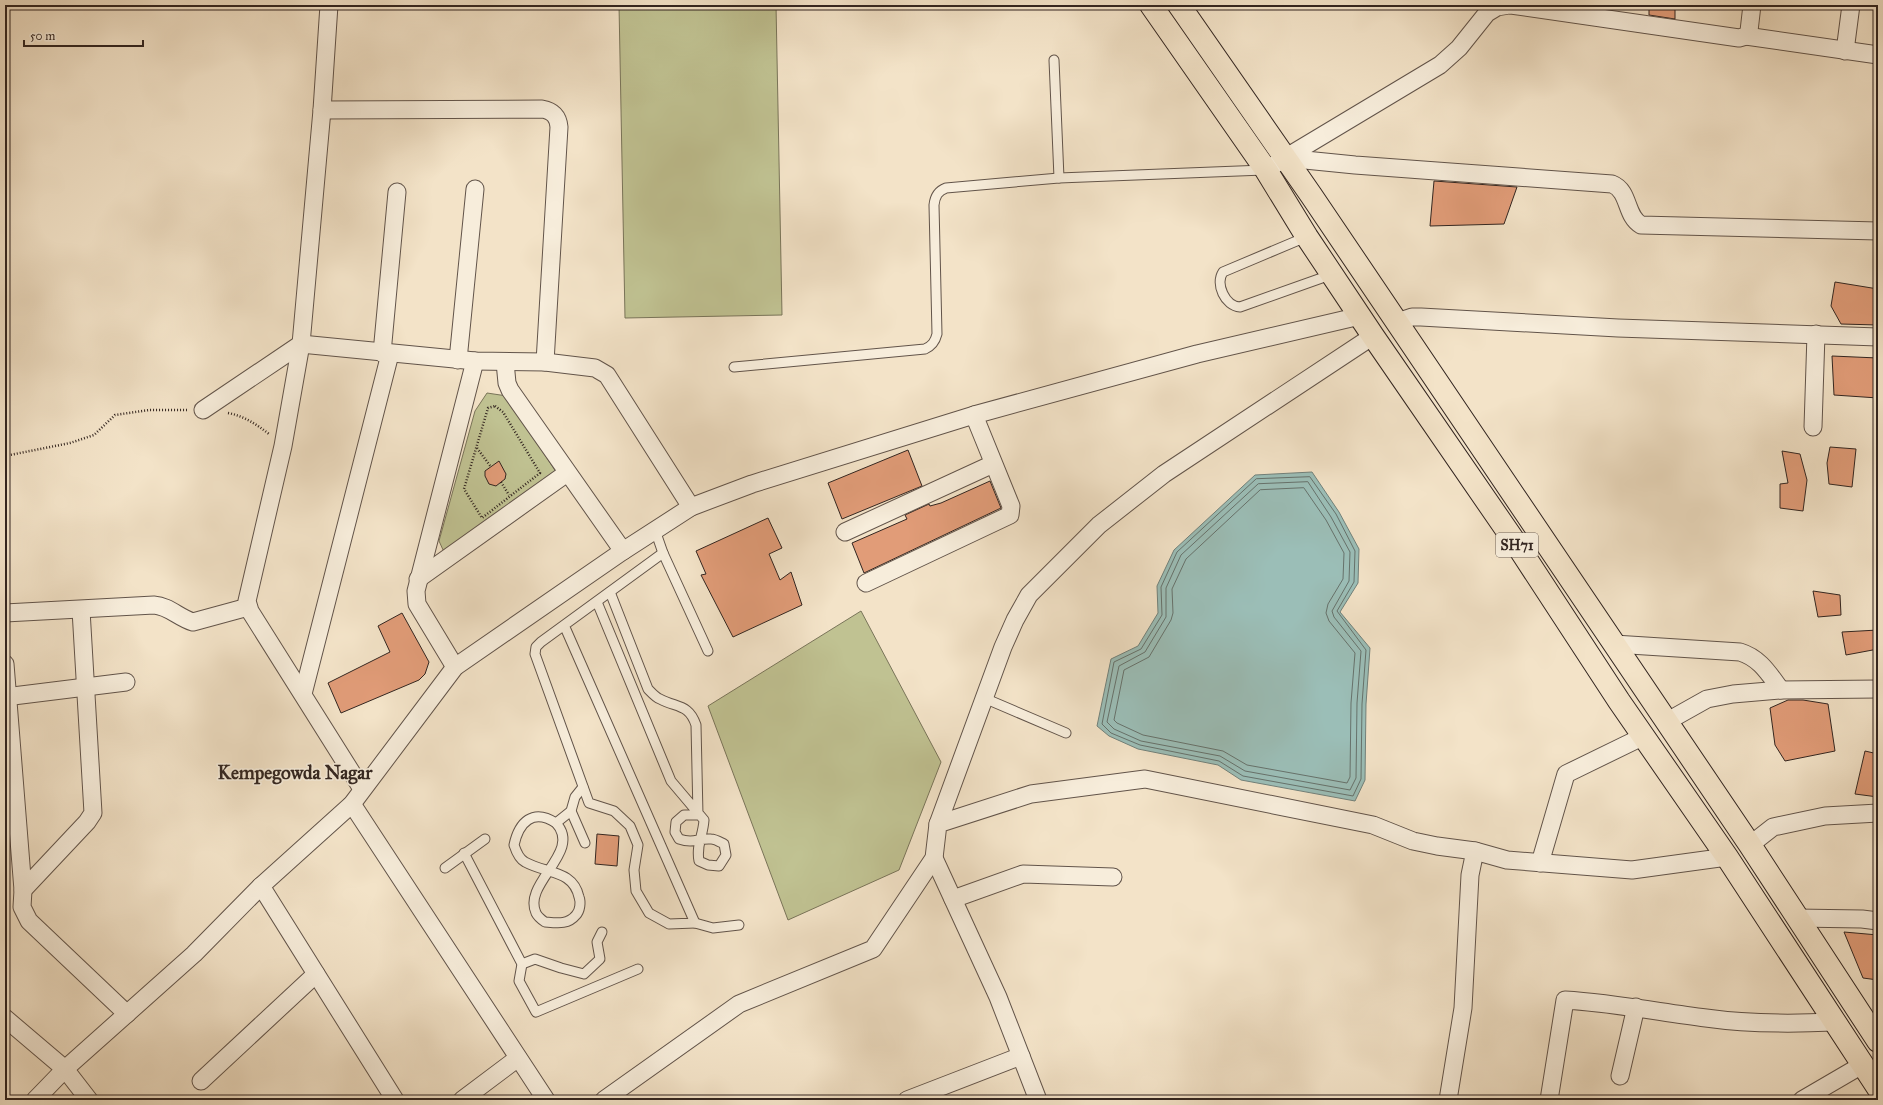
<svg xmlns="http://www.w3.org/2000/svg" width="1883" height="1105" font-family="'IM FELL Great Primer',serif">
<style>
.green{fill:#c0c292;stroke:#797459}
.water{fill:#9bbeb7;stroke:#71817b}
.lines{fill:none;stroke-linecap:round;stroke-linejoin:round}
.shore{stroke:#66726c;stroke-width:1}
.building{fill:#e19c78;stroke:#322520}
.service-casing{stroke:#62544a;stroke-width:11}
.minor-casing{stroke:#62544a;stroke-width:19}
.primary-casing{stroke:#322520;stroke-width:24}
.path{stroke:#322520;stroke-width:2.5;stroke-dasharray:1 2;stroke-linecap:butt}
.service{stroke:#f7eddb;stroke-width:9}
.minor{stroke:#f7eddb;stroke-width:17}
.primary{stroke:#f3e3c8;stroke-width:22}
.labels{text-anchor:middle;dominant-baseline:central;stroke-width:3.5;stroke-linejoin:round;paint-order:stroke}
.shield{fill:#f7eddb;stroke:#6d6158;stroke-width:1}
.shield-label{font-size:14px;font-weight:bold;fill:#322520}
.district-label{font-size:19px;font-weight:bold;fill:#322520;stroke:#f7eddb}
</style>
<rect width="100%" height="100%" fill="#f3e3c8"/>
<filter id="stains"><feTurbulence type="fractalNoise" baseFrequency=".005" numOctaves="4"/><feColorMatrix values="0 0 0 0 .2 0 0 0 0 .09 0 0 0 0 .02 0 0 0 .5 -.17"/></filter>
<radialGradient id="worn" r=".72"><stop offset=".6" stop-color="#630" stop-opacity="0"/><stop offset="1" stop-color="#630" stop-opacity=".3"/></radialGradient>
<!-- green -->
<g class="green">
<polygon points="619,5 776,5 782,315 625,318"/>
<polygon points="487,393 507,396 556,472 444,552 439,541 475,411"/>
<polygon points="861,611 941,762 899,870 788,920 708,706"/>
</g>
<!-- water -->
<polygon class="water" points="1312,472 1339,512 1359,549 1358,583 1340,612 1370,648 1366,704 1365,780 1355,801 1241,780 1218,765 1138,749 1109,736 1097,726 1111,659 1138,646 1158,613 1157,586 1174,550 1255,475"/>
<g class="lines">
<!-- shore -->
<g class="shore">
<polygon points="1310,477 1336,514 1355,551 1354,582 1337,611 1366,650 1362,704 1361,779 1353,796 1243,776 1219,761 1140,745 1111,733 1102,724 1114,662 1141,649 1162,615 1161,587 1177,552 1256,479"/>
<polygon points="1308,482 1331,517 1350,552 1349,581 1332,611 1334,617 1361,651 1357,703 1356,778 1350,790 1245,771 1220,756 1141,741 1114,729 1107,722 1119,666 1145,652 1166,617 1166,588 1181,555 1258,484"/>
<polygon points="1304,488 1326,520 1344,553 1343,579 1328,604 1326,613 1329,621 1355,653 1351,703 1350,777 1347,783 1247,765 1223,751 1143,735 1117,723 1114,720 1124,670 1149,657 1171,620 1173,613 1172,589 1186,559 1260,490"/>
</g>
</g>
<!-- building -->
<g class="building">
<polygon points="1649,5 1675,5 1675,19 1649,15"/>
<polygon points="1434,181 1517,187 1504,224 1430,226"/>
<polygon points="1835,282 1878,289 1878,325 1841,324 1831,306"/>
<polygon points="1832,356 1878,358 1878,398 1834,395"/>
<polygon points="1830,447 1856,449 1852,487 1829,484 1827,463"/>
<polygon points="908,450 922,486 842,519 828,483"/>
<polygon points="1782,451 1800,454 1807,480 1803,511 1780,508 1780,484 1788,483"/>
<polygon points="499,461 506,474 505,479 496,486 489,484 485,476 485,471"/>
<polygon points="990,481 1001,508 864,573 852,543 907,519 905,515 929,504 930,506 941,503"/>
<polygon points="768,518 782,548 769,554 780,580 791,572 802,605 733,637 701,575 706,574 696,551"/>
<polygon points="1813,591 1840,595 1841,615 1818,617"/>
<polygon points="402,613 429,662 425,674 419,680 341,713 328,683 390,652 378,626"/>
<polygon points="1878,630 1878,649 1846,655 1842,632"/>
<polygon points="1788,700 1803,700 1828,704 1835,751 1785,761 1775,745 1770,708"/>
<polygon points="1865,751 1878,754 1878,797 1855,794"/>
<polygon points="597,834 619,836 617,866 595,864"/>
<polygon points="1844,932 1878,935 1878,980 1863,978"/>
</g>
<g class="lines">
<!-- service casing -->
<g class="service-casing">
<g id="service">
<polyline points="1054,60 1059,178"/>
<path d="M1306,237l-83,35c-8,12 2,34 17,35l93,-33"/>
<path d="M734,367l191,-18c7,-3 10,-7 12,-15l-3,-129c1,-9 4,-14 12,-17l113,-10 205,-8"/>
<polyline points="655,530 663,553 708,651"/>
<path d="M597,602l74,179 33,39c-1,16 -8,25 -5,41l9,4 11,1 7,-11 -2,-11c-4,-2 -9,-5 -13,-5 -13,-1 -17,5 -32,0l-4,-7 1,-10 8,-7h14l-2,-90c-7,-21 -19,-17 -36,-26 -5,-2 -9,-7 -12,-10l-38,-97"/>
<polyline points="564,625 695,923 669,924 649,913 636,891 634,870 638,845 630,826 614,811 589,803 535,654 536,647 541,642 663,553"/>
<polyline points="984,698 1066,733"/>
<polyline points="571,811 585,843"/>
<path d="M556,823c-23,-15 -37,-1 -42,22 2,6 5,14 11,17 22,12 48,8 54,35 2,5 1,14 -3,18 -8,10 -19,8 -31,7 -3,-2 -7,-5 -9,-9 -14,-30 47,-61 20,-90"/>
<polyline points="556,823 571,811 575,797 583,787"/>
<polyline points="464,853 522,964 519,981 536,1012 638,969"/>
<polyline points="445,868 485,839"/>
<polyline points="695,923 713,928 739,925"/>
<polyline points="522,964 535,959 561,968 584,974 600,959 597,942 602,932"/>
</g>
</g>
<!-- minor casing -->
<g class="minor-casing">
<g id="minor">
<polyline points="329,5 322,110 301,344 283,446 247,601 250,611 362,789"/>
<polyline points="1511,5 1739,38 1746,36 1749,31 1752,5"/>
<polyline points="1746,36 1878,55"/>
<polyline points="1845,51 1851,5"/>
<path d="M322,110l220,-1c11,2 16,7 17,18l-14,235"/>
<polyline points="1285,158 1440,65 1459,48 1487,13 1497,7 1509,5"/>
<path d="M1266,170l19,-12 70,7 257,19c18,7 13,32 29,41l237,6"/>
<polyline points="1397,322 1412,317 1421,317 1618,328 1878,337"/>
<polyline points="382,353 397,192"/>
<polyline points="458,360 475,189"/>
<polyline points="505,362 507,383 510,390 623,551"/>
<polyline points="203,410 301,344 475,361 545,362 595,368 607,375 691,507"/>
<polyline points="1813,427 1816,334"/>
<polyline points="845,532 993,464"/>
<polyline points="418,579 567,473"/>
<polyline points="866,583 1010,515 1011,506 974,415"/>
<path d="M5,613l149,-8c15,1 25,13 39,17l55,-15"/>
<path d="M1614,644l126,8c20,6 29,22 41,38"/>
<polyline points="5,664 23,890 22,907 29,921 127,1014"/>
<polyline points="455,667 417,604 416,591 475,361"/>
<polyline points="303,694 390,354"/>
<polyline points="5,697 126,682"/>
<polyline points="1666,722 1707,699 1733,694 1781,690 1878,689"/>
<polyline points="352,804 546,1100"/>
<polyline points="938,824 1003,647 1015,620 1029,595 1099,525 1164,474 1373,336"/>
<polyline points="1750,845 1773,827 1825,816 1878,813"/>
<polyline points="934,858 998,997 1038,1100"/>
<polyline points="1540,863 1566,774 1644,736"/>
<polyline points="261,886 395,1100"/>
<polyline points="23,890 87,822 93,813 81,610"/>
<polyline points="953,899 1023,874 1113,877"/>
<polyline points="1796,918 1862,919 1878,921"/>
<polyline points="5,1018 65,1069 89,1100"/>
<polyline points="1620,1076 1636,1007"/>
<polyline points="201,1081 316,974"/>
<polyline points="35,1100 65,1069 194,954 261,886 352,804 455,667 623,551 691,507 752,484 974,415 1197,354 1360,316"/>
<polyline points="462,1100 518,1058"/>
<polyline points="604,1100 739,1004 873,949 934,858 938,824 1031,794 1145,779 1373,825 1413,841 1437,846 1475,851"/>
<polyline points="907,1100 1021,1056"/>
<polyline points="1448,1100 1463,1008 1470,875 1475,851 1507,860 1632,870 1727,857"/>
<path d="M1549,1100l16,-100c48,3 94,12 141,18 42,6 85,6 127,4"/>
<polyline points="1802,1100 1862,1065"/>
</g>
</g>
<!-- primary casing -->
<g class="primary-casing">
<g id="primary">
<polyline points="1151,5 1266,170 1307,237 1373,336 1519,548 1619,701 1727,857 1878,1088"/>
<polyline points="1179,5 1311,195 1750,845 1878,1041"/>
</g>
</g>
<!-- path -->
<g class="path">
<polygon points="495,406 503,412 540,473 482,518 464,489 488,408"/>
<path d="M228,413c16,3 28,11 41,21"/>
<polyline points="477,448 491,467"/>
<polyline points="5,456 70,443 94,435 115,415 149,410 187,410"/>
<polyline points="501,482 509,495"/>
</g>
<!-- service -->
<use href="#service" class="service"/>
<!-- minor -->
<use href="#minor" class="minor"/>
<!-- primary -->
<use href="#primary" class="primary"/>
</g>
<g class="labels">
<!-- shield labels -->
<rect class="shield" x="1496" y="533" width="42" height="24" rx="3"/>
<g class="shield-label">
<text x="1517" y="545">SH71</text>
</g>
<!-- district labels -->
<g class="district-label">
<text x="295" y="772">Kempegowda Nagar</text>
</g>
</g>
<!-- margin -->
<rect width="1883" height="1105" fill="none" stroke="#f3e3c8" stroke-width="20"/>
<rect x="6" y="6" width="1871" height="1093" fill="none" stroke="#322520" stroke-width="2"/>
<rect x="10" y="10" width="1863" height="1085" fill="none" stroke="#322520"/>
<!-- scale -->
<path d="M24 40v6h119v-6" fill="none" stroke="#322520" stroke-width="2"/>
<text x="30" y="40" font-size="12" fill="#322520" stroke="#f7eddb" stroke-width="3" paint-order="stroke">50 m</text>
<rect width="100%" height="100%" filter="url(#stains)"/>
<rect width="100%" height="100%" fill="url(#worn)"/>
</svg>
